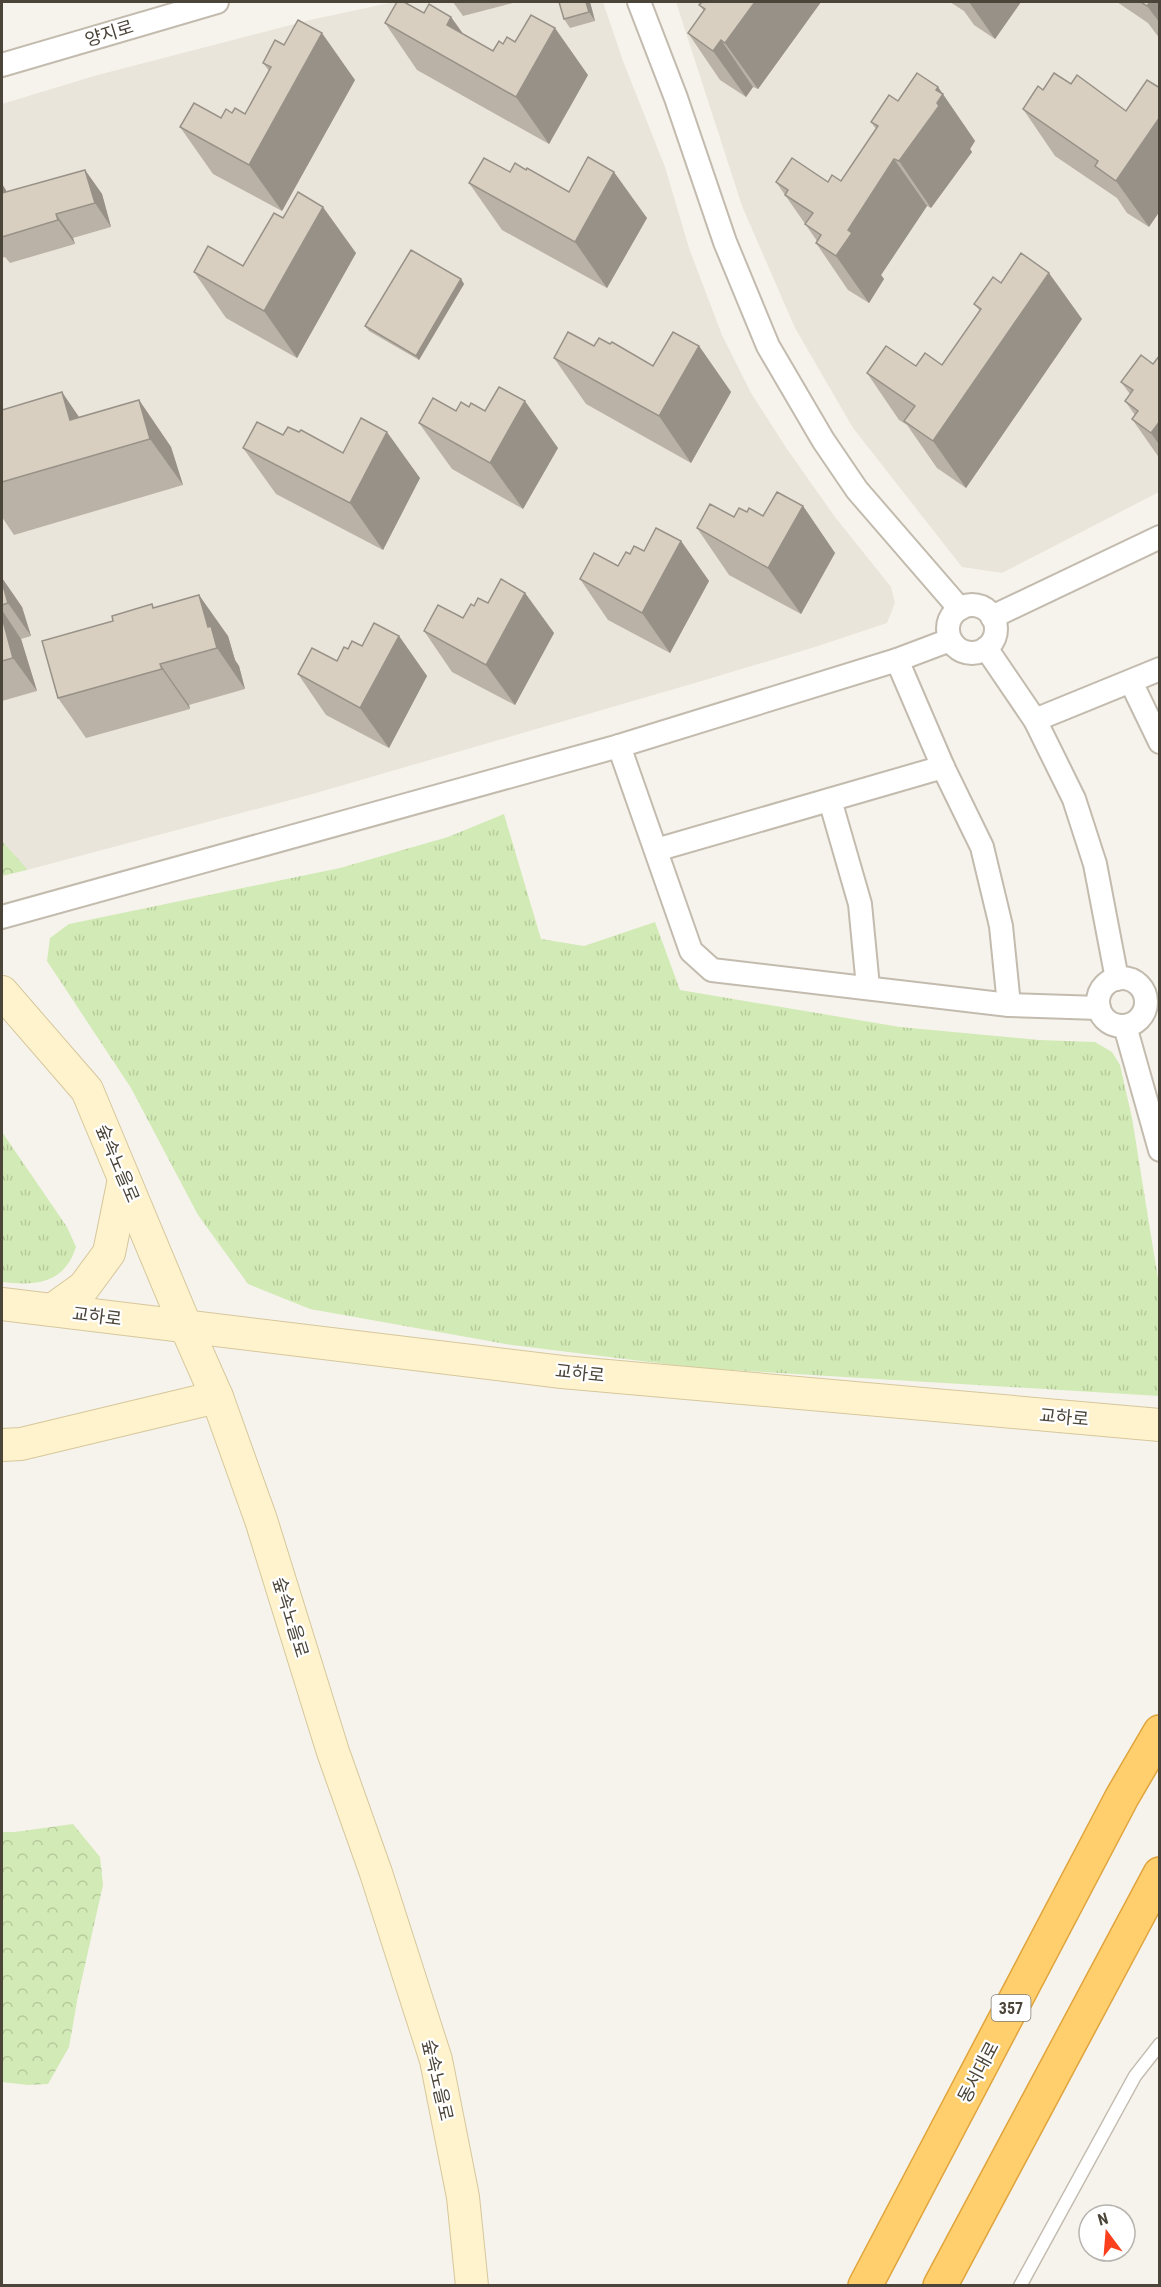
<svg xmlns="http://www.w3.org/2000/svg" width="1161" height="2287" font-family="'Roboto Condensed','Noto Sans KR',sans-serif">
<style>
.residential{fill:#eae5da}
.grass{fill:url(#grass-tufts)}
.forest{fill:url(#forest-crowns)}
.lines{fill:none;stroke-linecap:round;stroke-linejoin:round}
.lane-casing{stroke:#c2bbae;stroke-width:15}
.street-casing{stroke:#c2bbae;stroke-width:26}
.secondary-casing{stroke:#d6c79b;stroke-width:34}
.highway-casing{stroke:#e0a43c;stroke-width:36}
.lane{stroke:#fff;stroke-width:12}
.street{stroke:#fff;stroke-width:22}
.secondary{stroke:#fff3cd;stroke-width:32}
.highway{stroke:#ffcf6e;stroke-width:33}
.wall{fill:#bab2a6}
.shaded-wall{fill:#979187}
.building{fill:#d8cfc1;stroke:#979187;stroke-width:1.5}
.labels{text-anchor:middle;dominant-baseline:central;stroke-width:4.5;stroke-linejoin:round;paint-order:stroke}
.shield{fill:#fff;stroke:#817c74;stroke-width:1.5}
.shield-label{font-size:16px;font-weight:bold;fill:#4b4439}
.street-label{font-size:18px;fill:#4b4439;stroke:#fff}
</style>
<defs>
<pattern id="grass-tufts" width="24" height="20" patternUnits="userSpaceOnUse" patternTransform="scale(1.5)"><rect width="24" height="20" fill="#d2eab5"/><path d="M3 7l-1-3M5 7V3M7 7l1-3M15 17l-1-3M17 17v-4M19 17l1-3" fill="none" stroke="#b6ca9c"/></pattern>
<pattern id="forest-crowns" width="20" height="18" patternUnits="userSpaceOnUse" patternTransform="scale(1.5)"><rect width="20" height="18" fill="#d2eab5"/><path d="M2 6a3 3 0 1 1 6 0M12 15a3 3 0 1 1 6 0" fill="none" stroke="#b6ca9c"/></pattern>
</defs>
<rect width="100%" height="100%" fill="#f6f3ec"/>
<!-- residential -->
<g class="residential">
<polygon points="394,2 603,2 623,61 665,167 689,248 722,335 751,393 787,449 835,517 891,587 895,603 887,623 815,647 695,683 309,795 27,870 2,841 2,104 94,76 310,20"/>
<polygon points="676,2 1159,2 1159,492 1002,573 962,567 853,428 795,328 742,206"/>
</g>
<!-- grass -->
<g class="grass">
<polygon points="504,814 541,939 584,946 655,922 680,990 900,1027 1039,1040 1095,1042 1112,1052 1120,1065 1132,1118 1159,1285 1159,1396 698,1368 512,1345 310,1309 248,1284 198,1215 131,1088 47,961 50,938 69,924 340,868 448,837"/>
<path d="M2,1132l65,95 9,20c-12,37 -40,39 -74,35z"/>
</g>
<!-- forest -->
<g class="forest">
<polygon points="2,841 27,869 27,870 2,876"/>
<polygon points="73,1824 100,1857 103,1885 78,1996 69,2047 48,2084 28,2085 2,2082 2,1832 15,1832"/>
</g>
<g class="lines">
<!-- lane casing -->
<g class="lane-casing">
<polyline id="lane" points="1020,2286 1135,2076 1160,2044"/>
</g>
<!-- street casing -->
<g class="street-casing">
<g id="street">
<polyline points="639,2 676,98 725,242 768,346 823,440 857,490 960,609"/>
<polyline points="2,65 217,2"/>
<circle cx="972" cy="629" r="24"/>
<polyline points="992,617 1160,537"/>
<polyline points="986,648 1035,720 1074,799 1095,864 1117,979"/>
<polyline points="897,660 943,767 982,847 1001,926 1009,1005"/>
<polyline points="1131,682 1160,742"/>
<polyline points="1035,720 1160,669"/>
<polyline points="619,746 691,951 712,970 1009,1005 1099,1008"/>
<polyline points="830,800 860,904 868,987"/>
<polyline points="656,850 943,767"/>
<polyline points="2,917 619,746 897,660 950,640"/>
<circle cx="1122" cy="1002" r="24"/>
<polyline points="1125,1026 1160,1150"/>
</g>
</g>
<!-- secondary casing -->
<g class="secondary-casing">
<g id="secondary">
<polyline points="2,992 87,1090 186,1327 217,1397 261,1520 333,1752 376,1873 436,2060 463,2197 472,2286"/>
<polyline points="2,1304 562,1372 1160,1425"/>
<polyline points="52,1310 84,1287 109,1253 124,1179"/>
<polyline points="2,1445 21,1444 217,1397"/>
</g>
</g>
<!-- highway casing -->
<g class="highway-casing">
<g id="highway">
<polyline points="865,2286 1122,1797 1160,1732"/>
<polyline points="940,2286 1160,1874"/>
</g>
</g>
<!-- lane -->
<use href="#lane" class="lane"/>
<!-- street -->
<use href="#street" class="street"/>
<!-- secondary -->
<use href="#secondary" class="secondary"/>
<!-- highway -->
<use href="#highway" class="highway"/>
</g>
<!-- wall -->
<g class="wall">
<polygon points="453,2 517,2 463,16"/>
<polygon points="559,2 590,2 595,21 570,28 564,19"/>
<polygon points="702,2 821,2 758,89 753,87 746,97 720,80 688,33 704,11 699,5"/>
<polygon points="950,2 1021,2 995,39 974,25 964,11"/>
<polygon points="1117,2 1160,2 1160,39 1148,23"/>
<polygon points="424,13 451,17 463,34 493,51 503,44 515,42 588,75 549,144 417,70 385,23"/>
<polygon points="263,63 355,80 282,211 213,174 180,127 221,118 232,113 245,114 269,71"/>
<polygon points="1054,73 1149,227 1127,213 1117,198 1055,156 1023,109 1043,90"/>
<polygon points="938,87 975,141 970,149 972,152 931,208 927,206 881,275 884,279 869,303 848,290 816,243 817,241 776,182 828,182 841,181 876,129 871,122 898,101"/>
<polygon points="85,170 102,194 111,227 73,238 75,244 10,263 5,257 2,258 2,184 7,192"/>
<polygon points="510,172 647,218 607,288 502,230 469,183"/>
<polygon points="283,218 356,253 297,358 226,318 194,272 243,266"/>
<polygon points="461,279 464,284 419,360 369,331 365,326"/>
<polygon points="1001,283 1082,319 966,488 937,468 907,425 899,420 867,373 916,366 942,365 980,311 974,304"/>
<polygon points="594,346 653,366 699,346 731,392 691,463 586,404 554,358"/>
<polygon points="1160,355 1160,459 1132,419 1135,415 1125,401 1130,394 1121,382 1153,364"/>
<polygon points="139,400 171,447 183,485 14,535 2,517 2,410 79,417"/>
<polygon points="469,407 485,411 558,448 523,509 452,469 419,423"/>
<polygon points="283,435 420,478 383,550 276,494 243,448"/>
<polygon points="803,506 835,553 801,614 729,575 697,528 747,512 763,516"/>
<polygon points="681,541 709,581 670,653 608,620 580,579 618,566 630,554"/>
<polygon points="2,578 22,607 31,636 21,639 37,691 2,701"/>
<polygon points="525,593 554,633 515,705 452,672 424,631 463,618 474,606"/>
<polygon points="155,608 228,636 235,660 239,666 245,689 189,705 190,709 86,738 58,698 113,621"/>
<polygon points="399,636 427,676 389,748 326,715 298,674 337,661 348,649"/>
</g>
<!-- shaded-wall -->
<g class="shaded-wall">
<polygon points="586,2 590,2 595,21 589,12"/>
<polygon points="755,2 821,2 758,89 725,43"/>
<polygon points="969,2 1021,2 995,39"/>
<polygon points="1150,2 1160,2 1160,23 1147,6"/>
<polygon points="451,17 484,63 447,25"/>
<polygon points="555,28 588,75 549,144 516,97"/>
<polygon points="322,33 355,80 282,211 249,165"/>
<polygon points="721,40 753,87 746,97 713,51"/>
<polygon points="938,87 975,141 970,149 972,152 931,208 899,161 937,103 936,90"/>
<polygon points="1160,117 1160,211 1149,227 1116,181"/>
<polygon points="894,159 927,206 881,275 884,279 869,303 836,256 848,230"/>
<polygon points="85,170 102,194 111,227 95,203"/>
<polygon points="614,172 647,218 607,288 575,242"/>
<polygon points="2,184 12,200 2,195"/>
<polygon points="323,207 356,253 297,358 264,311"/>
<polygon points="56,214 73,238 75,244 58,220"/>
<polygon points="1049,273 1082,319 966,488 933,441"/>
<polygon points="461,279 464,284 419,360 416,356"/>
<polygon points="699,346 731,392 691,463 659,416"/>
<polygon points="62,392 94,439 70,420"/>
<polygon points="139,400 171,447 183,485 150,439"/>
<polygon points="525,401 558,448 523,509 490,463"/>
<polygon points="1160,421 1160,446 1151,433"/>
<polygon points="387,432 420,478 383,550 350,503"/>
<polygon points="803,506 835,553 801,614 768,568"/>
<polygon points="681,541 709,581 670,653 642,613"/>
<polygon points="2,578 22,607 31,636 8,603 2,582"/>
<polygon points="525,593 554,633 515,705 486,665"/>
<polygon points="199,595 228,636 235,660 239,666 245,689 217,648 208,627"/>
<polygon points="2,610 21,639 37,691 13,658 2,617"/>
<polygon points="399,636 427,676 389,748 360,708"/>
<polygon points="160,664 189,705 190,709 162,669"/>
</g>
<!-- building -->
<g class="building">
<polygon points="397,2 404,2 424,13 429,4 451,17 447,25 493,51 499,41 503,44 507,37 515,42 531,15 555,28 516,97 385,23"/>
<polygon points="559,2 586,2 589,12 564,19"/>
<polygon points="702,2 755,2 725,43 721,40 713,51 688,33 705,9 699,5"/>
<polygon points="1141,2 1150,2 1147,6"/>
<polygon points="298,20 322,33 249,165 180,127 194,103 221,118 226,109 232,113 235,108 245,114 271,67 263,63 275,40 284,45"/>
<polygon points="917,73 938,87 936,90 943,94 937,103 939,106 899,161 894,159 848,230 852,233 836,256 816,243 821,235 805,224 813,213 785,195 788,190 776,182 792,158 828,182 832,175 841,181 878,126 871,122 889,95 898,101"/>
<polygon points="1054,73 1071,84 1077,75 1126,111 1147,80 1160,88 1160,117 1116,181 1095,166 1098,161 1023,109 1038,86 1043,90"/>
<polygon points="588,157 614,172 575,242 469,183 484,158 510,172 515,163 526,170 527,168 569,192"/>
<polygon points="85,170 95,203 56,214 58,220 2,237 2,193"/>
<polygon points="298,192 323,207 264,311 194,272 208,246 243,266 274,213 283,218"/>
<polygon points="411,250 461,279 416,356 365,326"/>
<polygon points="1021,253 1049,273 933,441 904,421 915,406 867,373 886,346 916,366 925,353 942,365 981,309 974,304 993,277 1001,283"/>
<polygon points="568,332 594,346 599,338 610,344 612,342 653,366 673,332 699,346 659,416 554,358"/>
<polygon points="1141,355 1153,364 1160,355 1160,421 1151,433 1132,419 1138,411 1125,401 1133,390 1121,382"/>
<polygon points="499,387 525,401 490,463 419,423 433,398 456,411 461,402 469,407 471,403 485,411"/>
<polygon points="62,392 70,420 139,400 150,439 2,482 2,410"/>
<polygon points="361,418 387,432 350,503 243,448 257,422 283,435 288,427 299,432 301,430 343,453"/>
<polygon points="777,492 803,506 768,568 697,528 710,504 734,517 739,508 747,512 749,508 763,516"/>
<polygon points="656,528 681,541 642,613 580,579 594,553 618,566 626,552 630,554 634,546 644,551"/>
<polygon points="501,579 525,593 486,665 424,631 438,605 463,618 471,604 474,606 478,598 488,603"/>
<polygon points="2,582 8,603 2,605"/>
<polygon points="199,595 208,627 211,626 217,648 160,664 162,669 58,698 42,641 113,621 112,616 152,604 153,608"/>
<polygon points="2,617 13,658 2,661"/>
<polygon points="374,623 399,636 360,708 298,674 312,648 337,661 344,647 348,649 352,641 362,646"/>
</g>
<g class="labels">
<!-- shield labels -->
<rect class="shield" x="991.5" y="1995" width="39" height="26" rx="4.5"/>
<g class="shield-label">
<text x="1011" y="2008">357</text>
</g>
<!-- street labels -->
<g class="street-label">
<text transform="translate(109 33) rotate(-17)">양지로</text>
<text transform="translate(118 1163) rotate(67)">숲속노을로</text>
<text transform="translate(97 1316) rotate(7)">교하로</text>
<text transform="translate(580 1373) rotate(6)">교하로</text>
<text transform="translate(1064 1417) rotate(5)">교하로</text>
<text transform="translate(291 1617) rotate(73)">숲속노을로</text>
<text transform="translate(978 2072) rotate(-62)">동서대로</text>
<text transform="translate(438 2080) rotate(77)">숲속노을로</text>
</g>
</g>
<!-- border -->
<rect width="1161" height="2287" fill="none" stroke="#4b4439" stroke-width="6"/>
<!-- north arrow -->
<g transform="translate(1107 2233) rotate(344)"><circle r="28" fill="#ffffff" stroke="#b7b4b0" stroke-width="1.5"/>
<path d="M0-4.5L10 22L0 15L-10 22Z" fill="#fc3f1d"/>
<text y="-9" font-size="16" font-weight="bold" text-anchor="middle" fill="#4b4439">N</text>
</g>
</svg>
